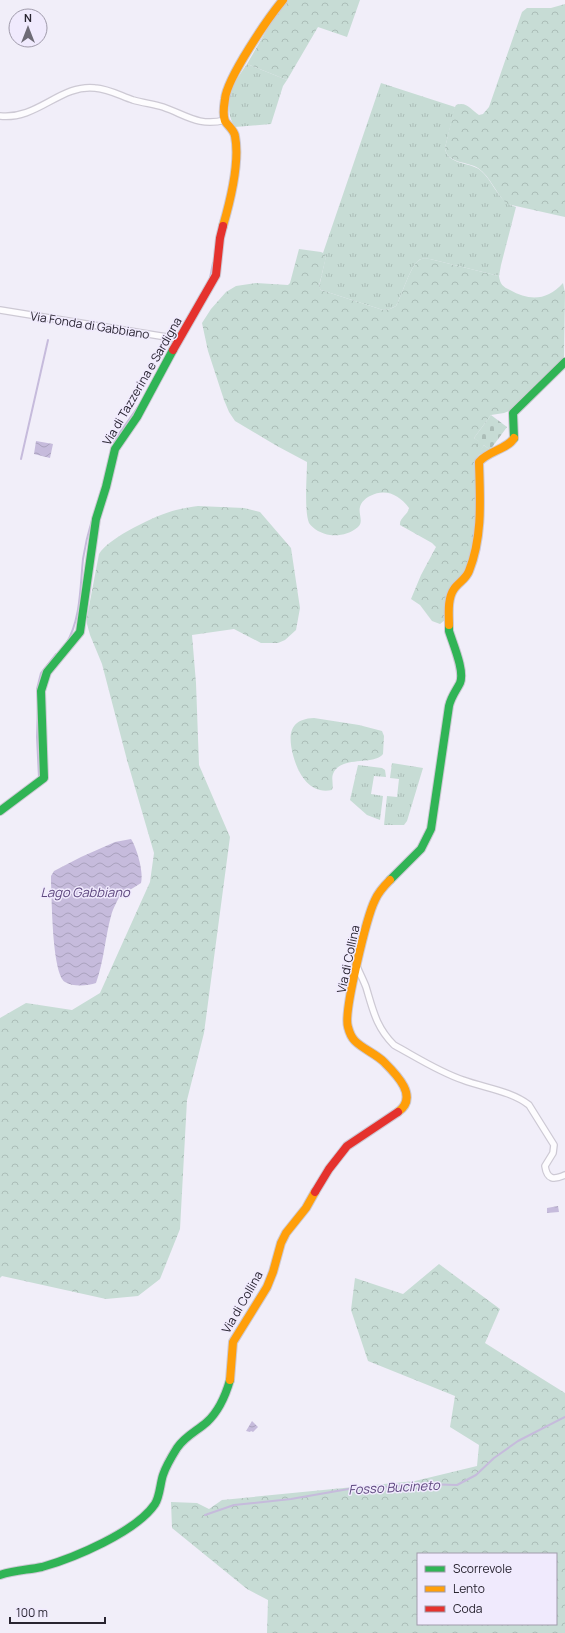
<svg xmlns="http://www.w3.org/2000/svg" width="565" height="1633" font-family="Manrope,sans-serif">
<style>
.grass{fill:url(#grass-tufts)}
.forest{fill:url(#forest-crowns);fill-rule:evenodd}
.cemetery{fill:url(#cemetery-stones)}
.water{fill:url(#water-waves)}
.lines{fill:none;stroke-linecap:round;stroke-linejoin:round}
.stream{stroke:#c6bbdc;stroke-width:2}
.street-casing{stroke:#cdc9d4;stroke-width:8}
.fast-casing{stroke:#cdc9d4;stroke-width:10}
.slow-casing{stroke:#cdc9d4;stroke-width:10}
.jam-casing{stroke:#cdc9d4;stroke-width:10}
.street{stroke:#fdfcfe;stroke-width:5.5}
.fast{stroke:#30b455;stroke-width:8}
.slow{stroke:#ff9f0a;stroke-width:8}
.jam{stroke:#e5322d;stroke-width:8}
.labels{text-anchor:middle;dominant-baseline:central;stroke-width:3;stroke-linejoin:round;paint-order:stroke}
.street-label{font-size:12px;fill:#282430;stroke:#f0eafd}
.water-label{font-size:13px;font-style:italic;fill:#5e487f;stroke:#f0eafd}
</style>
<defs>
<pattern id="grass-tufts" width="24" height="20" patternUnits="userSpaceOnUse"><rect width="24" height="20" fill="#c7dcd5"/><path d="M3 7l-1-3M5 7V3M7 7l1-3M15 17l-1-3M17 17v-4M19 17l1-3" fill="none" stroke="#abbdb7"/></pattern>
<pattern id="forest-crowns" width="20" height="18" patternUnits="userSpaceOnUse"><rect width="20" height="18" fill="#c7dcd5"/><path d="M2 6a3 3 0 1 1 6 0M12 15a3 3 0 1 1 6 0" fill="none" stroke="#abbdb7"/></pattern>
<pattern id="cemetery-stones" width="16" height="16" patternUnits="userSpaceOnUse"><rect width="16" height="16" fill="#c7dcd5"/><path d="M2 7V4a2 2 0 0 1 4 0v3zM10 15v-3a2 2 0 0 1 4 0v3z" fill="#abbdb7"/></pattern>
<pattern id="water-waves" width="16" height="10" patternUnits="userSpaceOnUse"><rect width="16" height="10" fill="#c6bbdc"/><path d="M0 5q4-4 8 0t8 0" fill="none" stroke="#aaa1bd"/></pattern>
</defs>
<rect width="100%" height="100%" fill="#f1eef9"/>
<!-- grass -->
<g class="grass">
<path d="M247,64l40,16 -4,6 -12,38 -36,3c-9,-12 -7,-34 1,-46 3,-6 7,-11 11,-17z"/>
<path d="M381,83l74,24 -10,41c2,17 25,14 35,22 14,11 18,33 36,37l-15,58 -2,11 -69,-17c-5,0 -9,-1 -12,2 -8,6 -16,34 -22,45l-6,3 -7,1 -62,-20 -2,-3 7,-31 -3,-3z"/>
<polygon points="392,763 423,768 407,821 404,825 384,825 387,796 397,797 399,779 390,778"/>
<polygon points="358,765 382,768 385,770 386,777 374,776 371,794 383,796 380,820 367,815 350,800"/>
</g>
<!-- forest -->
<g class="forest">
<polygon points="288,0 360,0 347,37 318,27 287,80 247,64 273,19"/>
<path d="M565,4v213l-58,-13c-11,-10 -16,-27 -29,-36 -11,-7 -31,-4 -33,-20l9,-39 2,-4c11,-4 15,5 23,10l4,-1 6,-7 33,-95 5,-4h24z"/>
<path d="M299,249l22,3 4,2 1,3 -7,29 2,4 62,20 7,-1 6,-3c6,-11 14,-39 22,-45 3,-3 7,-3 12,-2l69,17c1,8 4,11 11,14 19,11 37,11 53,-7l2,10 -1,64 -5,9 -50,45 -5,2 -13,2 -17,23 6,4 1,7 3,-4 6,5 -11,5 -4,5 2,64 -8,37 -24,59 -5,4 -8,-3 -12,-16 -9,-6 10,-24 15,-28 -4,-4 -32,-18c-1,-7 8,-10 9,-17 -10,-13 -23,-20 -39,-12 -4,2 -9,6 -10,11 -2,6 4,15 -2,20 -8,7 -18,9 -28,8 -8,-1 -17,-6 -21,-12 -5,-12 -2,-47 -2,-61l-30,-16 -42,-25 -6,-9 -5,-12 -16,-49 -6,-28 9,-14 15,-17 10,-6 20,-3 32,2 2,-2z"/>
<path d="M198,506l46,2 16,4 31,36 9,60 -4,22 -11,10 -7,3h-17l-27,-14 -42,6 4,48 3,82 31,72 -26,196 -17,67 -7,129 -20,50 -22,17 -32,3 -104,-23 -2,2v-260l26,-15 46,7 28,-17 50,-111 4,-29 -27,-93 -25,-96 -12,-29 -3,-11v-7l12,-63c9,-16 59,-40 77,-44 7,-2 15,-3 22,-4z"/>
<path d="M314,718l45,7 23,6 2,5 -1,18c-9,12 -43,1 -50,20 -2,5 1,11 -1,16 -22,5 -34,-16 -39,-35 -5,-20 -4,-36 21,-37z"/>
<path d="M439,1264l61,45 -15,34 80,50v240h-298l1,-33 -21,-11 -75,-61 -1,-26 26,1 12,6 13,-9 193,-19 62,-15 2,-21 -29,-18 5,-31 -87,-35 -17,-51 4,-32 48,16zM418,1554h138v70h-138z"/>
</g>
<!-- cemetery -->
<polygon class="cemetery" points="491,415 507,427 490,450 484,445 481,450 476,446 479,442 474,438"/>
<!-- water -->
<g class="water">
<polygon points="36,441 53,444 50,458 34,454"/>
<path d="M131,839c6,9 13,34 10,44l-16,10h-4c-3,7 -8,15 -10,23 -6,22 -7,45 -15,67 -8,3 -24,4 -31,-1 -13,-9 -13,-82 -14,-100v-6l3,-5 27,-14 34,-15z"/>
<polygon points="558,1206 559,1212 547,1213 547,1208"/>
<polygon points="252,1421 258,1427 253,1432 251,1431 250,1432 246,1431"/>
</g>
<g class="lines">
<!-- stream -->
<g class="stream">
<polyline points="210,278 213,263"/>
<polyline points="148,390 159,369"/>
<polyline points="113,446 116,438 140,404"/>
<polyline points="21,459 48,340"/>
<path d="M66,644c15,-25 14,-56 17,-85 2,-13 5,-26 9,-39"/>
<polyline points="37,689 41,673 56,654"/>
<polyline points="38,704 37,737 39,778"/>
<polyline points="205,1515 234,1505 291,1499 360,1487 377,1488 424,1484 457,1485 476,1475 494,1458 518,1441 565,1417"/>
</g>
<!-- street casing -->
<g class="street-casing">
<g id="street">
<path d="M0,116c38,4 60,-32 95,-28 14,1 26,8 38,12 10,3 21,4 30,7 23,8 36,20 62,13"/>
<polyline points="0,310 179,339"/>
<path d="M356,964c3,8 7,15 10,23 7,23 10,40 28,58 22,12 45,27 69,35 22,8 48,11 66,25l25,40 -1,8 -8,13c2,14 9,14 20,9"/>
</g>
</g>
<!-- fast casing -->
<g class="fast-casing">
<g id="fast">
<polyline points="514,438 513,413 565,362"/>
<polyline points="0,811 44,778 41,691 47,672 80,632 96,519 106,487 115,449 137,417 173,350"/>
<path d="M390,880l31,-31 10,-20 18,-123c2,-9 7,-15 11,-23 5,-12 -7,-39 -11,-52v-6"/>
<path d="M0,1575c14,-5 28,-5 42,-8 32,-9 94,-35 113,-63 5,-8 5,-20 8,-29 3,-9 9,-19 14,-27 8,-12 20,-17 30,-26 12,-11 19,-28 23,-42"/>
</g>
</g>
<!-- slow casing -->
<g class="slow-casing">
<g id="slow">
<path d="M223,226c7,-24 17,-65 12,-90 -1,-6 -7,-10 -10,-15 -2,-5 -1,-16 0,-22 2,-21 43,-81 58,-99"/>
<path d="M449,625c0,-10 -2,-26 5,-36 4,-6 12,-10 15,-18 14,-35 11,-73 10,-109 9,-11 29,-13 35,-24"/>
<path d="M390,880c-6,6 -12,13 -15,20 -8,16 -32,113 -27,127 1,4 4,11 7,14 8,8 21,13 29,21 13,13 35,35 14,50"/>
<polyline points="230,1380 233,1342 267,1287 273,1272 281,1243 286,1233 306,1208 315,1192"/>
</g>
</g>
<!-- jam casing -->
<g class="jam-casing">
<g id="jam">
<polyline points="173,350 216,275 220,238 223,226"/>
<polyline points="315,1192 329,1169 347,1146 398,1112"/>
</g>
</g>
<!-- street -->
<use href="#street" class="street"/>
<!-- fast -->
<use href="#fast" class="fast"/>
<!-- slow -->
<use href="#slow" class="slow"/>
<!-- jam -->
<use href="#jam" class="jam"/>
</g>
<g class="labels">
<!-- street labels -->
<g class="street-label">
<text transform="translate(90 325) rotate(9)">Via Fonda di Gabbiano</text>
<text transform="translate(142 381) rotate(-60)">Via di Tazzerina e Sardigna</text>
<text transform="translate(348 959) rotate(-78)">Via di Collina</text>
<text transform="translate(242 1302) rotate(-60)">Via di Collina</text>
</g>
<!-- water labels -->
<g class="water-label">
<text x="85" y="892">Lago Gabbiano</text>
<text transform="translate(394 1487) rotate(-3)">Fosso Bucineto</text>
</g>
</g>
<!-- legend -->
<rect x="417" y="1553" width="140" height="72" fill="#f0eafd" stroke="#a09bab"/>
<rect x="425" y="1566" width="20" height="6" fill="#30b455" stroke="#a09bab"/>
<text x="453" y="1573" font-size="12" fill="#282430">Scorrevole</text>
<rect x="425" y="1586" width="20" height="6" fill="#ff9f0a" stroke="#a09bab"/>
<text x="453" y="1593" font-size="12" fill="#282430">Lento</text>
<rect x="425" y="1606" width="20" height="6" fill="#e5322d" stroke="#a09bab"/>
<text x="453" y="1613" font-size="12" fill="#282430">Coda</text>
<!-- north arrow -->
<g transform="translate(28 28)"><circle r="19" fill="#f0eafd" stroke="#a09bab"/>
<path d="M0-3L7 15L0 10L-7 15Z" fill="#6e6b76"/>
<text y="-6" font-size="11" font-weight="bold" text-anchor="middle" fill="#282430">N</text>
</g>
<!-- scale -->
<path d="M10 1617v6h95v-6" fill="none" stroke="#282430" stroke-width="2"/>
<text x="16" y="1617" font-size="12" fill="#282430" stroke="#f0eafd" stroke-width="3" paint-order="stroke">100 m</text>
</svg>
